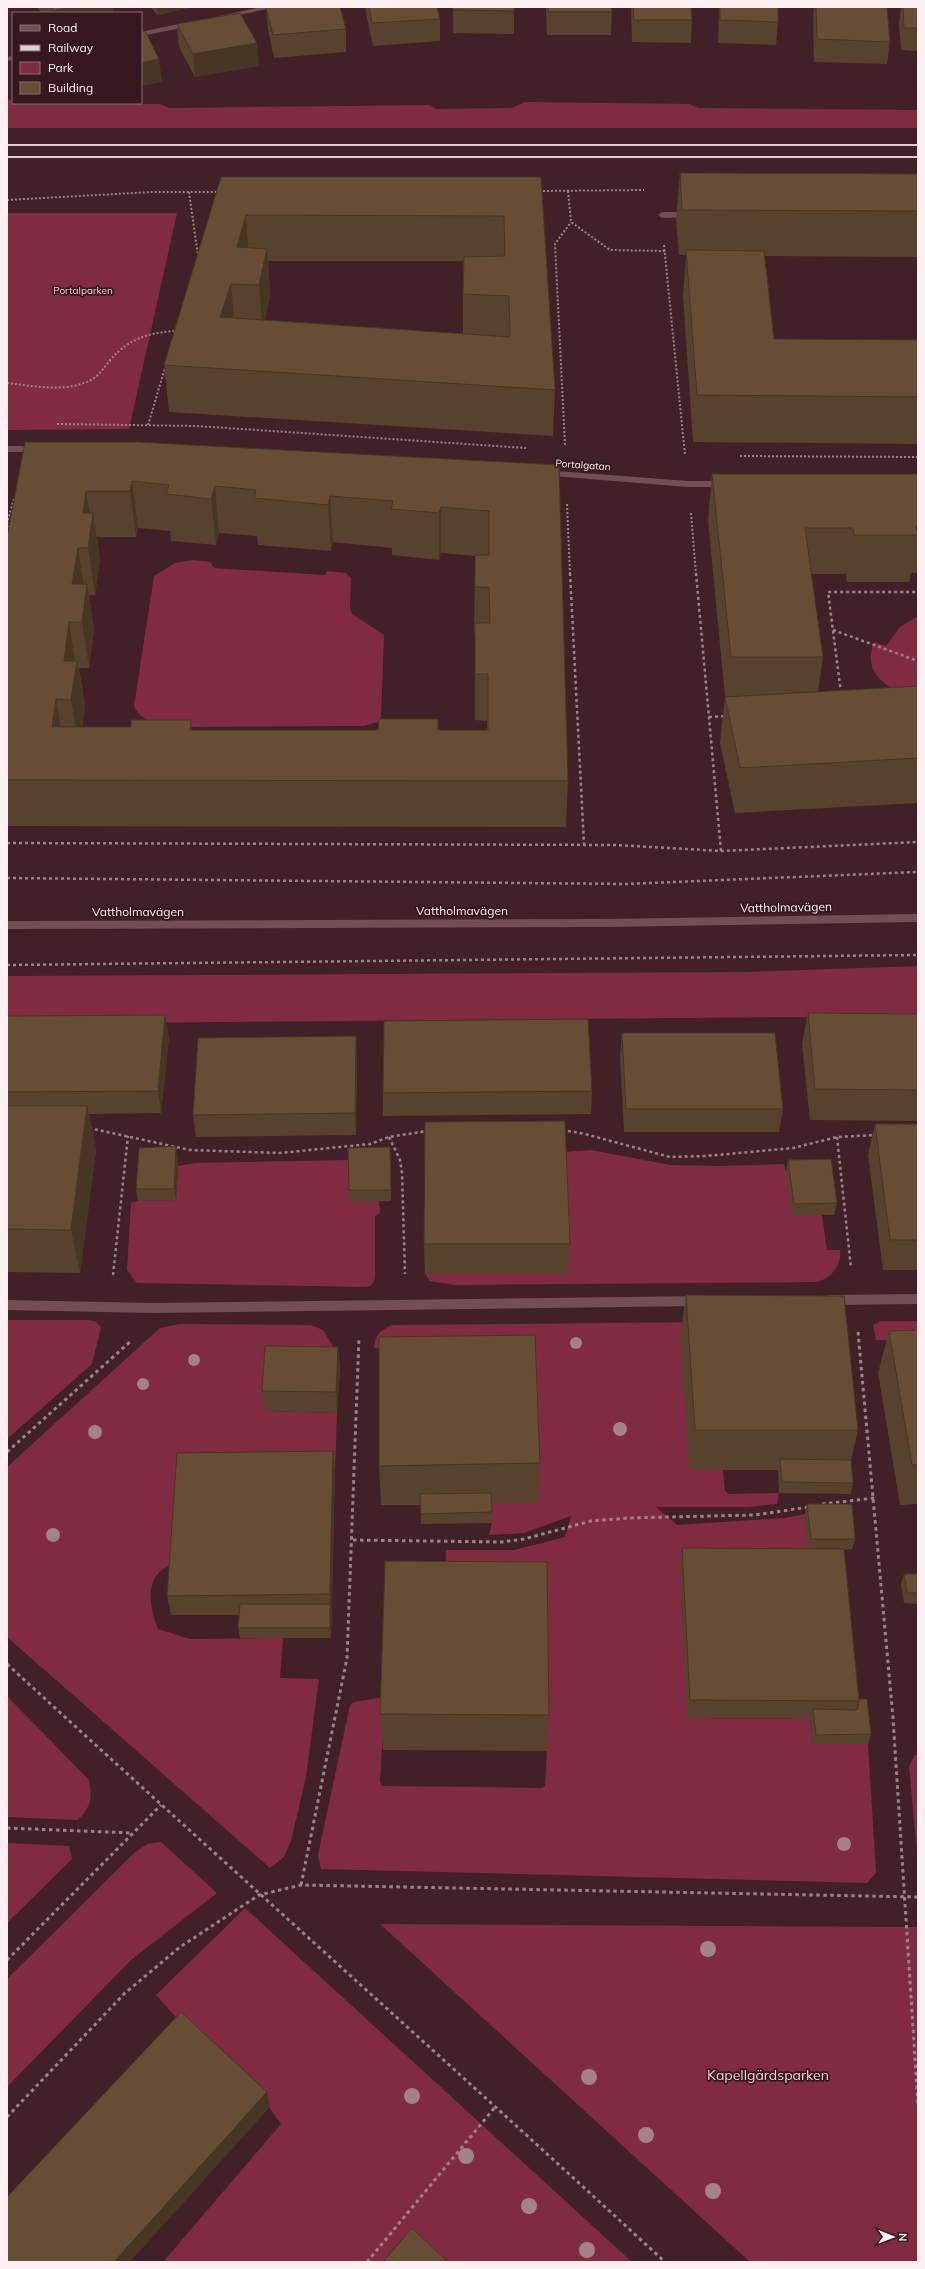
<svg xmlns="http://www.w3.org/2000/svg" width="925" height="2269" font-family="Mulish,sans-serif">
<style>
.green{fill:#812b43}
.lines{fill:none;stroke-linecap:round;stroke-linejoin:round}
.path-far2{stroke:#9b8388;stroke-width:2;stroke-dasharray:2 2;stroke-linecap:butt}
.path-far1{stroke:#9b8388;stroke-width:2.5;stroke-dasharray:3 3;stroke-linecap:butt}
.path{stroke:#9b8388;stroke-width:3;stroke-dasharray:3.5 3.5;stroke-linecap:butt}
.minor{fill:#734e55;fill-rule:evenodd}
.rail{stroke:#dfced1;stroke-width:2}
.tree{fill:#a38289}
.wall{fill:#58422d;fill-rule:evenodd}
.shaded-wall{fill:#473624}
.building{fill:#664d34;stroke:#473624;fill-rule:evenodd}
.labels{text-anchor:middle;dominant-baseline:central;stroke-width:3.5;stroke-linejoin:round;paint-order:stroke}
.far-park-label{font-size:10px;fill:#f4d2d8;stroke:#36171e}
.far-street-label{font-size:10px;fill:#fef0f2;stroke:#36171e}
.street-label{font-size:12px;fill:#fef0f2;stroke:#36171e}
.near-park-label{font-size:14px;fill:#f4d2d8;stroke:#36171e}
</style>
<rect width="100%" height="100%" fill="#412028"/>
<!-- green -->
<g class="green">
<polygon points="7,99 13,100 13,103 160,104 170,108 429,105 436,109 512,108 525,102 689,104 699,108 918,110 918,128 7,128"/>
<polygon points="7,213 177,213 129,429 7,430"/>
<path d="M193,560l17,2 4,6 111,7 2,-4 19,2 5,5 -1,30 2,6 32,21 -3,81 -3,6 -14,4 -194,1c-14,-4 -30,-6 -36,-21l20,-130 21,-13z"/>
<path d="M918,616v82c-28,-8 -57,-22 -44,-56l12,4 14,-19z"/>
<polygon points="918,966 918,1016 7,1024 7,976 746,972"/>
<path d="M591,1150l79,15 50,1 64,-2 2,8 36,43 5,35h13c2,16 -10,30 -25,32l-361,3 -24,-4 -5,-7 143,-1 -5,-121z"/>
<polygon points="349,1160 379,1201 380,1213 375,1216 375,1278 372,1285 366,1287 137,1283 127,1270 131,1203 138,1201 176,1200 178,1166 195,1163"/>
<polygon points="7,1320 88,1320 95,1321 101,1327 92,1364 7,1439"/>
<path d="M824,1321l-101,149 2,21 4,3 50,-1 -2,11 -29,3h-92l21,18 108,-7 20,-4 4,36 -122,168 123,1 3,25h55l8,129 -9,10 -546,-14 -3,-14 32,-150 4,-3 31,-5 -5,84 2,5 160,2 3,-2 2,-35 -100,-151 -1,-50h68l51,-13 6,-21 -47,17 -35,2 3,-12 -1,-20h47l-7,-153 -157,-2c1,-13 6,-18 18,-23z"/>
<polygon points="881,1321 918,1321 918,1340 876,1340 873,1325"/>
<path d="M180,1324l131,1 12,5 11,18 -69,63 72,2 -2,59 -154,1 -7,91c-5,2 -13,5 -16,10 -13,14 -6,40 0,55l32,10 93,-1 -3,40 39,1 -13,98 -15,64 -7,16 -14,11 -263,-231v-170l153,-139z"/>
<path d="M7,1696l82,84c3,19 3,25 -11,40l-71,-3z"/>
<polygon points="915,1755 918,1755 918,1862 909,1766"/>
<polygon points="161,1842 217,1893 131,1960 7,2087 7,1979 134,1853 147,1844"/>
<polygon points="7,1843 69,1846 72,1859 7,1923"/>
<polygon points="245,1908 632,2262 163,2262 281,2124 269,2107 185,2027 156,1995"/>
<polygon points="380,1924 918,1927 918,2262 750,2262"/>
</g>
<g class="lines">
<!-- path-far2 -->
<g class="path-far2">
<polyline points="539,191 644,190"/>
<polyline points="568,191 571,222 610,250 665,251"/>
<polyline points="189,192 198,256"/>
<polyline points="7,200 152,192 220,192"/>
<polyline points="664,245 685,455"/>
<path d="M7,383c28,3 58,10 84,-3 9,-5 14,-14 21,-22 18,-20 39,-26 65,-27"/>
<polyline points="57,424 197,426 526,448"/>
<polyline points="148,425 165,368"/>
<polyline points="565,445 555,244 571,222"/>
<polyline points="740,456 918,457"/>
<polyline points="567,504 570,574"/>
<polyline points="691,513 696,574"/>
<polyline points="7,524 14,498"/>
<polyline points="7,531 8,524"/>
</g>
<!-- path-far1 -->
<g class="path-far1">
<polyline points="570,573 584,845"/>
<polyline points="696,573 721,851"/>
<polyline points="833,630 918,661"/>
<polyline points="841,693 828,592 918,592"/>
<polyline points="709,717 725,716"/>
<polyline points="7,843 616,845 721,851 918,842"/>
<polyline points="7,878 625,884 918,872"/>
<polyline points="7,965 918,955"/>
<polyline points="89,1128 190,1150 280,1153 370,1144 389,1137 427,1131"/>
<polyline points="562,1130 585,1134 670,1157 707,1156 793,1148 837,1137 876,1135"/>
<polyline points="389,1137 400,1160 402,1173 405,1274"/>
<polyline points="837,1137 851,1268"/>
<polyline points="113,1275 128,1136"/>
</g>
<!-- path -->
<g class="path">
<polyline points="858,1332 893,1718 918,2105"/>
<polyline points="7,1452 132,1340"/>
<polyline points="822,1504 875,1498"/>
<polyline points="353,1540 502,1542 524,1539 591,1521 628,1518 754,1515 809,1507"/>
<path d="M7,1664c218,200 440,397 658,598"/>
<polyline points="7,1828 132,1833"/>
<polyline points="301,1885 347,1658 359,1337"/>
<polyline points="7,1960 161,1805"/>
<polyline points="7,2117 125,1993 180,1947 259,1895 301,1885 918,1897"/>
<polyline points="367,2262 496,2106"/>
</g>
<!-- minor -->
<g class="minor">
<polygon points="261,7 277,7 215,20 211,18"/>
<polygon points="193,21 197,23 196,25 141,36 141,32"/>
<polygon points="13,56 13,60 7,61 7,57"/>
<polygon points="692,212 696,215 695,217 662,218 658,215 662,212"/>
<polygon points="7,446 40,446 45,449 40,452 7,452"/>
<polygon points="543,470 688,481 727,481 732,484 727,487 688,487 540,475 538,473"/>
<polygon points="918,914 918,922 605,927 7,929 7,921 605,919"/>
<polygon points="918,1294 918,1304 829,1305 825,1304 823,1300 825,1296 829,1295"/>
<polygon points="701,1296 705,1297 707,1301 705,1305 701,1306 152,1313 7,1310 7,1300 152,1303"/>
</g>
<!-- rail -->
<g class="rail">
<polyline points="7,145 918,145"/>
<polyline points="7,157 918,157"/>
</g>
</g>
<!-- trees -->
<g class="tree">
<circle cx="576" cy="1343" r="6"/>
<circle cx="194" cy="1360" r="6"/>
<circle cx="143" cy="1384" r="6"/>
<circle cx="620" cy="1429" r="7"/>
<circle cx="95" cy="1432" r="7"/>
<circle cx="53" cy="1535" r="7"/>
<circle cx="844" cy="1844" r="7"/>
<circle cx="708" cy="1949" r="8"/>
<circle cx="589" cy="2077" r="8"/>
<circle cx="412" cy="2096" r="8"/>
<circle cx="646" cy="2135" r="8"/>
<circle cx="466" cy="2156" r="8"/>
<circle cx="713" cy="2191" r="8"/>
<circle cx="529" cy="2206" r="8"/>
<circle cx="587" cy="2250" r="8"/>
</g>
<!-- wall -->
<g class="wall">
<polygon points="37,7 113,7 114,13 42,13"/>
<polygon points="150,7 192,7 158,15"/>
<polygon points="266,7 346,29 346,52 274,58 268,29"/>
<polygon points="366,7 437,7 440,19 440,41 373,46 366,13"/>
<polygon points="453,7 514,7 514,34 453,33"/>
<polygon points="546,7 611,7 612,12 611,35 547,35"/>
<polygon points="631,7 691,7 692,20 691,43 632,42"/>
<polygon points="719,7 778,7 778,22 776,45 718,43"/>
<polygon points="814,7 887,7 890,42 887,64 814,62 813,19"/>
<polygon points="901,7 918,7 918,51 901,50 899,23"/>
<polygon points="177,24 259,66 195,77 179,47"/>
<polygon points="680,173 918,174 918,257 765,256 774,339 918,340 918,444 693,442 683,296 686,255 679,255 676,218"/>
<path d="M221,177h320l14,213 -2,46 -384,-24 -5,-47zM268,261h196l-1,33v40l-198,-14 5,-25z"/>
<path d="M25,442l534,23 9,316 -2,46 -559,-1v-289zM138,528l32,3 1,10 45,4 3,-12 38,3 1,9 73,6 2,-9 59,6v7l47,5 2,-7 34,3 -1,78h1v86l12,1v9h-295l-110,-3 3,-20 -6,-39h10l5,-38 -5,-35h6l5,-36 -3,-22h39z"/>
<polygon points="712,474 918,474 918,573 911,573 909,582 847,582 846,574 811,574 823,657 818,692 918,686 918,803 735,813 720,743 725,697 708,520"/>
<polygon points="808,1013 918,1014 918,1121 810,1120 802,1044"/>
<polygon points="7,1016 169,1037 161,1113 89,1114 96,1150 80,1273 7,1272"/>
<polygon points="622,1033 783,1109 779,1132 624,1132 620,1056"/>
<polygon points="356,1036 357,1059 356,1135 196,1137 193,1115"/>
<polygon points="592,1091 591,1114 383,1116 383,1093"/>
<polygon points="875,1124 918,1124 918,1270 883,1270 868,1155"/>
<polygon points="390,1147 391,1201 349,1202 349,1190"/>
<polygon points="178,1158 176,1200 138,1201 136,1189"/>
<polygon points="788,1160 837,1203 834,1215 792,1215 786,1172"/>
<polygon points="424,1244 570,1244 568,1274 425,1274"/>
<polygon points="686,1295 858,1430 851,1460 853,1483 851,1494 779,1493 778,1470 689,1470 680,1337"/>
<polygon points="918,1330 918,1504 900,1505 878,1373 889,1331"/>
<polygon points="338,1347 340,1368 337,1413 264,1411 262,1391"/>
<polygon points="333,1451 335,1472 331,1638 240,1638 238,1628 239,1615 171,1615 167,1596"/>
<polygon points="540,1463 538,1503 492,1503 492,1523 421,1524 421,1505 381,1505 379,1466"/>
<polygon points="807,1504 855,1539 852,1549 844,1550 859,1699 871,1734 868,1744 813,1744 810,1719 687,1718 680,1567 682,1548 808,1548 805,1514"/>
<polygon points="904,1574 918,1574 918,1604 904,1603 901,1584"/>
<polygon points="380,1714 549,1715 547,1751 383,1750"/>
</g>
<!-- shaded-wall -->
<g class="shaded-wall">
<polygon points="69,7 113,7 114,13 54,13 53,11"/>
<polygon points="157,7 192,7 158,15"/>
<polygon points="257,43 259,66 195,77 193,54"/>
<polygon points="159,59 162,82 141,86 141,63"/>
<polygon points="246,215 249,261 237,247"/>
<polygon points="267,249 270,295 263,331 259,285"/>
<polygon points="231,284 235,330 220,317"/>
<polygon points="132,481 138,528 136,537 130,491"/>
<polygon points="215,486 219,533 216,545 211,499"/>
<polygon points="86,491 92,525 93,513 100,559 95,595 83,513"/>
<polygon points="330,496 333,542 331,551 328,505"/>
<polygon points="441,507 441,553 439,560 439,513"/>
<polygon points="78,548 85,595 72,584"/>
<polygon points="87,584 94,630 89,668 82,622"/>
<polygon points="69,622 76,667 77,661 85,707 79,746 71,700 64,661"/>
<polygon points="56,699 64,746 52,727"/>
<polygon points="191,720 196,766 190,730"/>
<polygon points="165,1015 169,1037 161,1113 158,1091"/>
<polygon points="356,1036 357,1059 356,1135 355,1113"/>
<polygon points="87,1106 96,1150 80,1273 71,1230"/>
<polygon points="176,1146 178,1158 176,1200 174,1189"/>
<polygon points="338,1347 340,1368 337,1413 336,1392"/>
<polygon points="333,1451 335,1472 331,1638 330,1628 330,1594"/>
<polygon points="267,2092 270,2107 130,2262 114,2262"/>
</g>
<!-- building -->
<g class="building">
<polygon points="51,7 69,7 53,11"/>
<polygon points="266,7 340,7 346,29 273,35"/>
<polygon points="369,7 437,7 440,19 372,23"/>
<polygon points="453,7 514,7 514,11 453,10"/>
<polygon points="548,7 611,7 612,12 548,12"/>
<polygon points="633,7 691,7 692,20 634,20"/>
<polygon points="720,7 778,7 778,22 720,20"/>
<polygon points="816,7 887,7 890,42 817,39"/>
<polygon points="903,7 918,7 918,28 904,28"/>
<polygon points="240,13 257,43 193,54 177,24"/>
<polygon points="145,31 159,59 141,63 141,32"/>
<polygon points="680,173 918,174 918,211 682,210"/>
<path d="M221,177h320l14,213 -391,-25zM246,215l258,1 1,40 -41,1 -1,37 46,2 1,41 -290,-20 11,-33 28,1 8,-36 -30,-2z"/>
<polygon points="686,250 764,251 774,339 918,340 918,397 697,395"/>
<path d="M25,442h112l422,23 9,316 -561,-1v-243zM132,481l37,4 -3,9 45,5 4,-13 41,4 -2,8 74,7 2,-9 63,5 -2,8 48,4 2,-6 48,4v44h-14v32h14l1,36h-15v51h13v56h-50v-11h-59l-1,11h-188l1,-10h-60v7h-79l4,-28 15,1 6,-39h-13l5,-39h13l5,-38h-15l6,-36h10l5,-35h-10l3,-22h44z"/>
<polygon points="712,474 918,474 918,526 916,526 918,535 854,535 853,528 805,528 823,657 731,657"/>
<polygon points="918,686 918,758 740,768 725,697"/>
<polygon points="808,1013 918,1014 918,1090 815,1089"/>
<polygon points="165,1015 158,1091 7,1092 7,1016"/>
<polygon points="588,1019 592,1091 383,1093 384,1021"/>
<polygon points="622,1033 775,1033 783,1109 626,1109"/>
<polygon points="356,1036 355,1113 193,1115 198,1038"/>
<polygon points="7,1106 87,1106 71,1230 7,1229"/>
<polygon points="565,1121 570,1244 424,1244 425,1122"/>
<polygon points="875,1124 918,1124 918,1240 890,1240"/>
<polygon points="176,1146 174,1189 136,1189 139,1148"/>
<polygon points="390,1147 391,1190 349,1190 348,1148"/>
<polygon points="831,1159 837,1203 794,1204 788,1160"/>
<polygon points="686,1295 844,1296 858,1430 695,1430"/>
<polygon points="918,1330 918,1465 912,1465 889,1331"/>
<polygon points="535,1335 540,1463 379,1466 379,1337"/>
<polygon points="265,1346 338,1347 336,1392 262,1391"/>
<polygon points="333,1451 330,1594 167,1596 177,1453"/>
<polygon points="780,1459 851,1460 853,1483 782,1482"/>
<polygon points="491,1493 492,1512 421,1514 420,1494"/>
<polygon points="807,1504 852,1504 855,1539 811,1539"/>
<polygon points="682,1548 844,1549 859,1701 690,1700"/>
<polygon points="385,1561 547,1562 549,1715 380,1714"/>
<polygon points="904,1574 918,1574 918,1593 907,1593"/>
<polygon points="240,1604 330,1604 330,1628 238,1628"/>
<polygon points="859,1699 867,1699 871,1734 816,1735 813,1709 857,1710 859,1701"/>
<polygon points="181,2012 267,2092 114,2262 7,2262 7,2197"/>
<polygon points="412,2228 448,2262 383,2262"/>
</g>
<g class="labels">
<!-- far-park labels -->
<g class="far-park-label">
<text x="83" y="290">Portalparken</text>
</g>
<!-- far-street labels -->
<g class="far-street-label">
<text transform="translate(583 465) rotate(4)">Portalgatan</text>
</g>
<!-- street labels -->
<g class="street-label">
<text transform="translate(786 907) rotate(-1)">Vattholmavägen</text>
<text x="462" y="910">Vattholmavägen</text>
<text x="138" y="911">Vattholmavägen</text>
</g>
<!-- near-park labels -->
<g class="near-park-label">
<text x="768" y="2075">Kapellgärdsparken</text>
</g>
</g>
<!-- border -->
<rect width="925" height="2269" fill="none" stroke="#fef0f2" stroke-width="16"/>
<!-- legend -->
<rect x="12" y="12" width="130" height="92" fill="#36171e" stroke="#866e73"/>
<rect x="20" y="25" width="20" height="6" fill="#734e55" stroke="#866e73"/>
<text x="48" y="32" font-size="12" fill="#fef0f2">Road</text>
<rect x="20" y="45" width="20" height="6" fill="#dfced1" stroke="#866e73"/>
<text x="48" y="52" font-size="12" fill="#fef0f2">Railway</text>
<rect x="20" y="62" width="20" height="12" fill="#812b43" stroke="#866e73"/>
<text x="48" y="72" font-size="12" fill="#fef0f2">Park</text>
<rect x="20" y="82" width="20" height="12" fill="#664d34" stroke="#866e73"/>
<text x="48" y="92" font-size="12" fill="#fef0f2">Building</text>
<!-- north arrow -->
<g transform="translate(893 2237) rotate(91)" stroke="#36171e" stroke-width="3" paint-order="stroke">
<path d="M0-3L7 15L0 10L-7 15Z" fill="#fef0f2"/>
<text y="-6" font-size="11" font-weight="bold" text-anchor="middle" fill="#fef0f2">N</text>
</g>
</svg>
